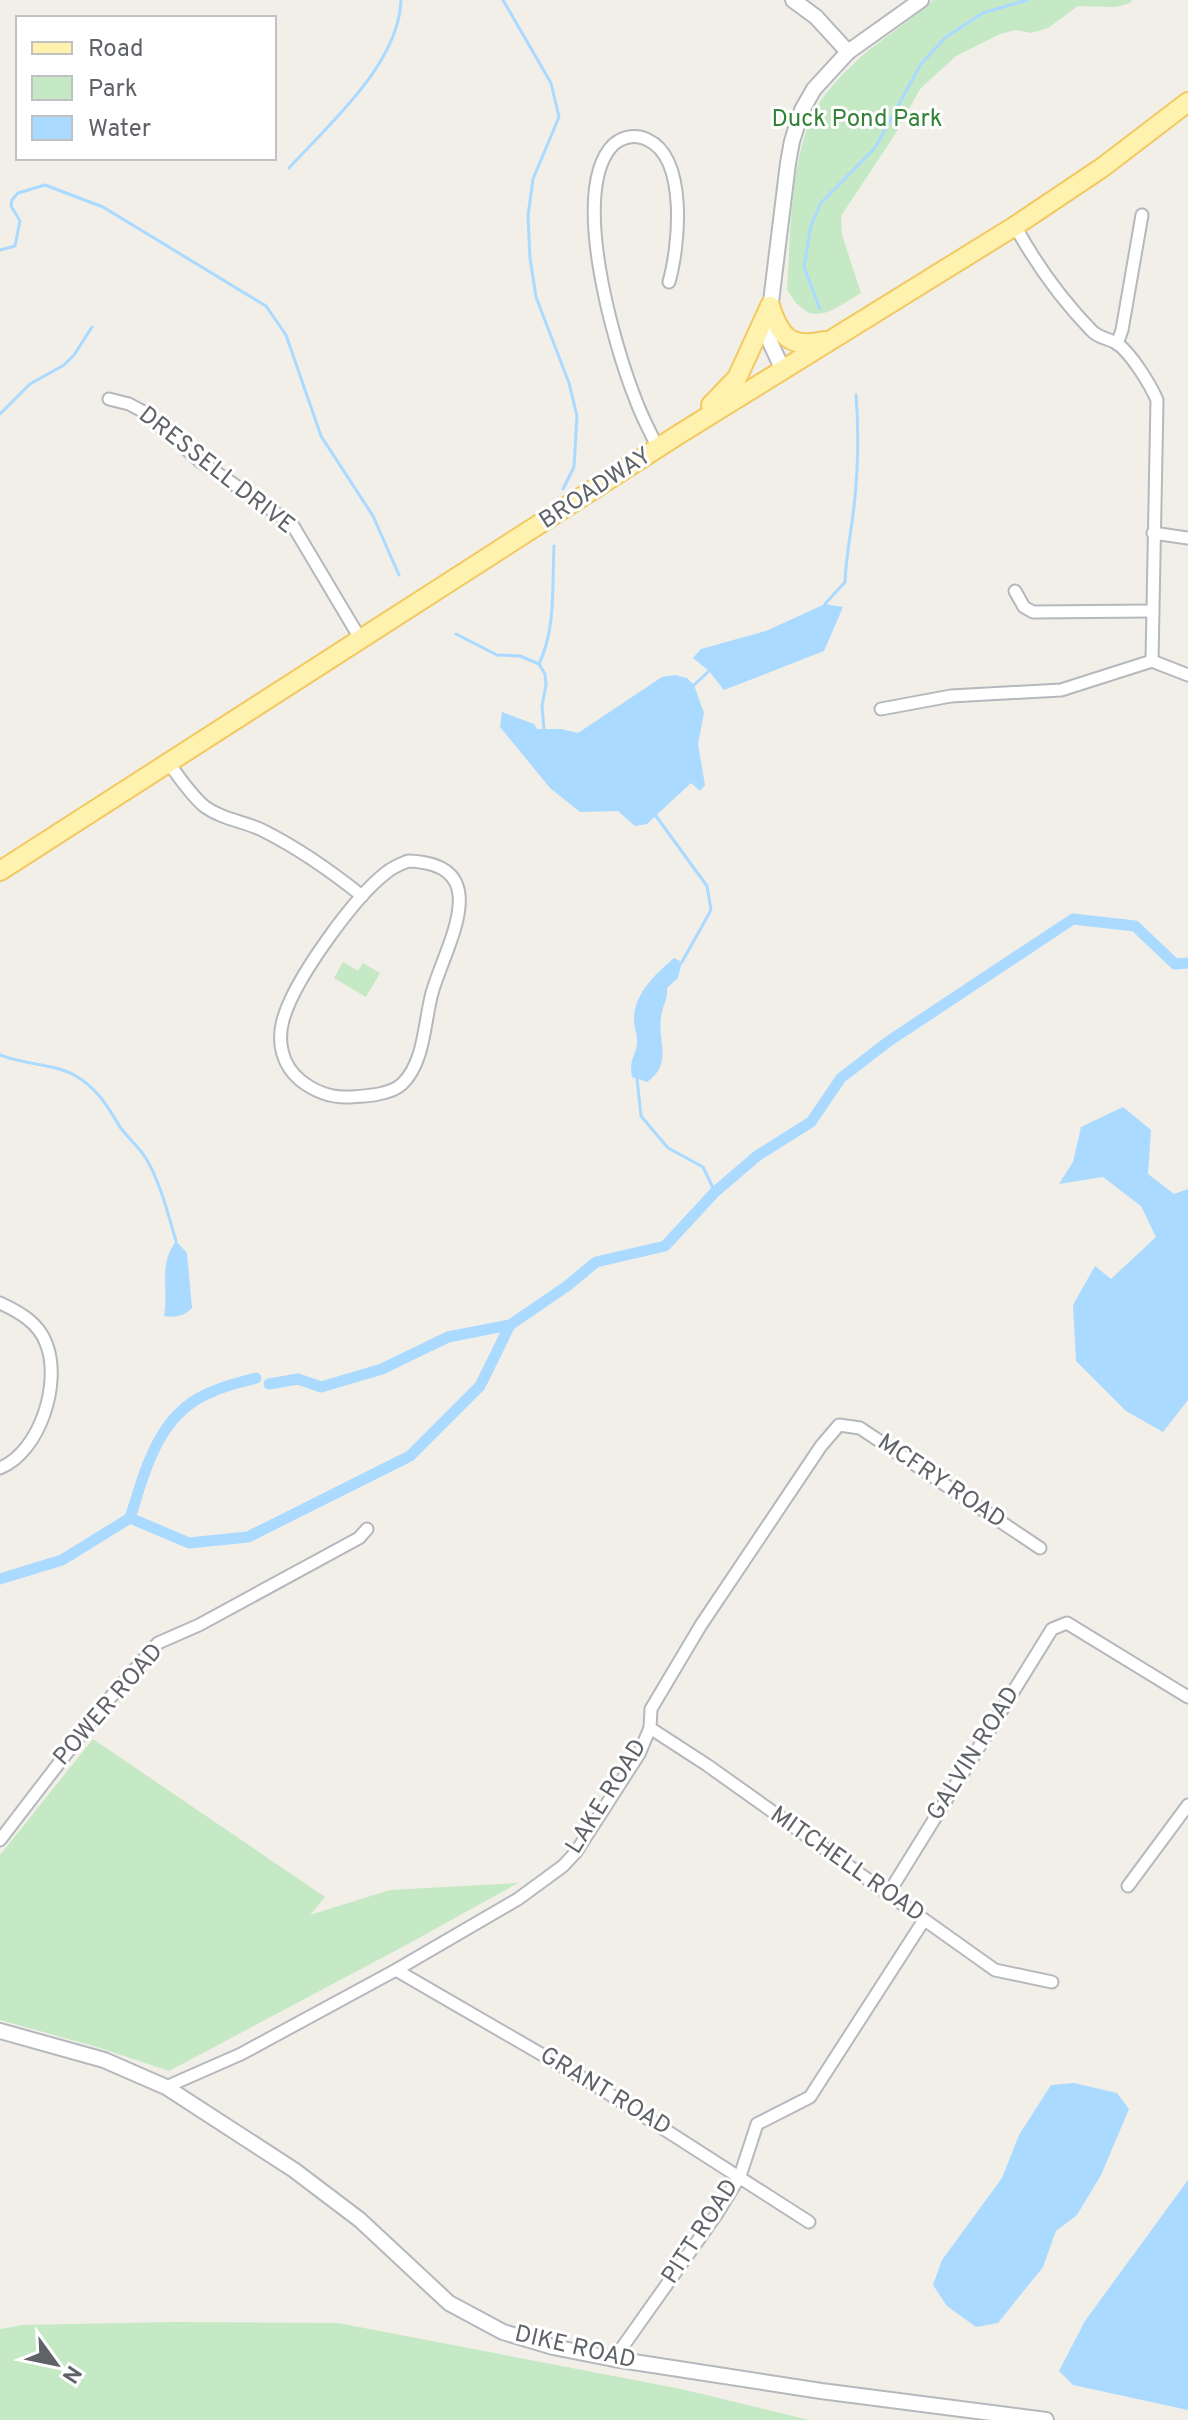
<svg xmlns="http://www.w3.org/2000/svg" width="1188" height="2420" font-family="Overpass,sans-serif">
<style>
.green{fill:#c5e8c5}
.water{fill:#aadaff}
.lines{fill:none;stroke-linecap:round;stroke-linejoin:round}
.stream{stroke:#aadaff;stroke-width:3}
.canal{stroke:#aadaff;stroke-width:11}
.minor-casing{stroke:#b5b8bc;stroke-width:15}
.tertiary-casing{stroke:#b5b8bc;stroke-width:18}
.primary-casing{stroke:#f2c960;stroke-width:22}
.minor{stroke:#fff;stroke-width:11}
.tertiary{stroke:#fff;stroke-width:14}
.primary{stroke:#fff2af;stroke-width:18}
.labels{text-anchor:middle;dominant-baseline:central;stroke-width:6;stroke-linejoin:round;paint-order:stroke}
.park-label{font-size:24px;fill:#348238;stroke:#fff}
.street-label{font-size:24px;fill:#5f6368;stroke:#fff}
</style>
<rect width="100%" height="100%" fill="#f1efe8"/>
<!-- green -->
<g class="green">
<path d="M933,0h199l-2,3 -14,4 -38,-1 -30,22 -17,5 -15,-3 -16,4 -44,22 -36,33 -26,47 -53,80 1,19 19,58c-32,19 -50,37 -74,-3 4,-55 2,-119 24,-171 7,-18 22,-35 36,-49 25,-26 59,-45 86,-70z"/>
<polygon points="343,962 358,971 363,963 380,973 366,997 334,978"/>
<polygon points="93,1739 325,1897 310,1915 390,1890 518,1883 408,1944 169,2071 97,2047 0,2020 0,1855"/>
<polygon points="175,2322 338,2323 681,2389 809,2420 0,2420 0,2329 23,2325"/>
</g>
<!-- water -->
<g class="water">
<polygon points="825,604 843,607 824,651 724,690 709,671 693,658 701,649 766,631"/>
<polygon points="675,675 687,678 694,685 704,713 698,744 705,785 700,791 691,783 647,824 635,826 618,811 580,812 550,788 500,727 502,712 534,724 537,729 561,729 578,733 662,677"/>
<path d="M674,958l8,4 -4,16 -11,10c1,10 -3,15 -5,24 -7,28 13,50 -15,70l-15,-5c-4,-20 6,-22 5,-37 0,-7 -3,-13 -3,-19 -1,-27 22,-47 40,-63z"/>
<polygon points="1123,1107 1151,1130 1148,1174 1174,1194 1188,1189 1188,1400 1163,1432 1126,1411 1076,1361 1073,1305 1095,1266 1111,1279 1156,1237 1141,1206 1103,1177 1059,1184 1073,1162 1081,1127"/>
<path d="M176,1241l11,12 5,55c-8,8 -16,10 -28,8 5,-28 -6,-51 12,-75z"/>
<polygon points="1074,2083 1117,2093 1129,2109 1101,2175 1077,2215 1056,2231 1043,2267 998,2323 976,2327 947,2306 933,2285 942,2260 1002,2178 1019,2135 1051,2085"/>
<polygon points="1188,2180 1188,2410 1073,2385 1059,2371 1085,2321"/>
</g>
<g class="lines">
<!-- stream -->
<g class="stream">
<polyline points="503,0 551,83 559,117 533,179 528,216 530,258 536,297 569,383 577,416 574,467 563,489"/>
<path d="M289,168c40,-44 110,-104 112,-168"/>
<polyline points="0,250 15,246 20,221 11,206 12,200 18,193 45,185 103,207 266,306 286,335 321,436 373,516 399,575"/>
<polyline points="820,309 804,267 811,225 821,203 875,148 921,64 946,37 983,13 1027,0"/>
<polyline points="0,414 30,384 64,365 74,355 92,327"/>
<path d="M825,604l20,-22c1,-26 6,-49 9,-75 4,-37 5,-75 2,-112"/>
<polyline points="456,634 497,655 520,656 539,664 545,674 546,685 542,706 544,730"/>
<path d="M539,664c17,-35 13,-79 15,-118"/>
<polyline points="694,685 709,671"/>
<polyline points="656,816 707,886 711,910 682,962"/>
<path d="M0,1055c24,10 53,8 76,21 21,12 32,31 44,51 8,11 20,21 27,33 14,25 21,54 29,81"/>
<polyline points="637,1079 641,1116 668,1148 703,1167 715,1192"/>
</g>
<!-- canal -->
<g class="canal">
<polyline points="269,1384 298,1379 321,1387 382,1369 448,1337 510,1325"/>
<polyline points="130,1518 189,1543 248,1537 410,1456 480,1386 510,1325 567,1286 596,1262 665,1246 715,1192 757,1156 811,1122 841,1078 889,1041 1073,919 1135,926 1175,964 1188,963"/>
<path d="M0,1579l62,-19 68,-42c16,-50 29,-107 84,-127 13,-6 28,-9 42,-13"/>
</g>
<!-- minor casing -->
<g class="minor-casing">
<g id="minor">
<path d="M1015,226c21,38 46,73 76,104 8,9 18,8 27,14 14,11 32,40 39,56l-5,261"/>
<polyline points="1117,344 1122,330 1142,215"/>
<polyline points="109,399 129,404 144,412 201,462 292,524 361,640"/>
<path d="M658,448c-8,-16 -17,-33 -23,-50 -21,-53 -67,-210 -21,-254 10,-8 23,-10 34,-4 40,19 31,107 21,142"/>
<polyline points="1153,533 1188,538"/>
<polyline points="1015,591 1024,607 1033,612 1151,611"/>
<polyline points="1152,661 1188,675"/>
<polyline points="881,709 951,696 1061,690 1152,661"/>
<path d="M168,762c11,15 22,32 36,44 17,13 39,15 58,24 36,18 69,41 100,66"/>
<path d="M408,861c90,3 37,85 24,132 -8,29 -7,69 -30,91 -12,11 -36,12 -52,13 -20,1 -35,-5 -50,-17 -18,-15 -23,-38 -17,-60 11,-40 71,-123 104,-148 6,-5 14,-8 21,-11z"/>
<path d="M0,1303c19,9 38,19 46,40 16,39 -6,109 -46,125"/>
<polyline points="650,1728 707,1765 995,1970 1052,1982"/>
<polyline points="0,1840 102,1707 158,1643 199,1625 359,1538 367,1529"/>
<polyline points="1128,1886 1188,1805"/>
<polyline points="888,1894 1052,1629 1067,1623 1188,1697"/>
<polyline points="396,1970 603,2090 809,2222"/>
<polyline points="166,2087 241,2054 396,1970 518,1899 563,1866 576,1852 639,1754 650,1728 651,1709 701,1625 821,1446 839,1425 860,1428 1040,1548"/>
<polyline points="614,2359 716,2215 740,2176 757,2124 810,2097 924,1920"/>
</g>
</g>
<!-- tertiary casing -->
<g class="tertiary-casing">
<g id="tertiary">
<polyline points="793,0 816,17 848,52"/>
<polyline points="783,370 770,342 769,318 788,163 792,141 802,110 814,89 848,52 921,0"/>
<polyline points="0,2031 104,2060 166,2087 294,2170 360,2220 449,2303 503,2332 553,2347 614,2359 821,2391 1046,2420"/>
</g>
</g>
<!-- primary casing -->
<g class="primary-casing">
<g id="primary">
<path d="M770,306c10,31 21,43 54,35"/>
<polyline points="711,405 737,378 770,306"/>
<polyline points="0,871 681,433 1015,226 1103,167 1188,102"/>
</g>
</g>
<!-- minor -->
<use href="#minor" class="minor"/>
<!-- tertiary -->
<use href="#tertiary" class="tertiary"/>
<!-- primary -->
<use href="#primary" class="primary"/>
</g>
<g class="labels">
<!-- park labels -->
<g class="park-label">
<text x="857" y="120">Duck Pond Park</text>
</g>
<!-- street labels -->
<g class="street-label">
<text transform="translate(216 471) rotate(38)">DRESSELL DRIVE</text>
<text transform="translate(596 489) rotate(-33)">BROADWAY</text>
<text transform="translate(941 1482) rotate(34)">MCFRY ROAD</text>
<text transform="translate(109 1705) rotate(-49)">POWER ROAD</text>
<text transform="translate(974 1754) rotate(-58)">GALVIN ROAD</text>
<text transform="translate(607 1797) rotate(-58)">LAKE ROAD</text>
<text transform="translate(847 1865) rotate(35)">MITCHELL ROAD</text>
<text transform="translate(605 2092) rotate(31)">GRANT ROAD</text>
<text transform="translate(701 2232) rotate(-57)">PITT ROAD</text>
<text transform="translate(575 2348) rotate(13)">DIKE ROAD</text>
</g>
</g>
<!-- legend -->
<rect x="16" y="16" width="260" height="144" fill="#ffffff" stroke="#bfc1c3" stroke-width="2"/>
<rect x="32" y="42" width="40" height="12" fill="#fff2af" stroke="#bfc1c3" stroke-width="2"/>
<text x="88" y="56" font-size="24" fill="#5f6368">Road</text>
<rect x="32" y="76" width="40" height="24" fill="#c5e8c5" stroke="#bfc1c3" stroke-width="2"/>
<text x="88" y="96" font-size="24" fill="#5f6368">Park</text>
<rect x="32" y="116" width="40" height="24" fill="#aadaff" stroke="#bfc1c3" stroke-width="2"/>
<text x="88" y="136" font-size="24" fill="#5f6368">Water</text>
<!-- north arrow -->
<g transform="translate(56 2364) rotate(123)" stroke="#ffffff" stroke-width="6" paint-order="stroke">
<path d="M0-6L14 30L0 20L-14 30Z" fill="#5f6368"/>
<text y="-12" font-size="22" font-weight="bold" text-anchor="middle" fill="#5f6368">N</text>
</g>
</svg>
